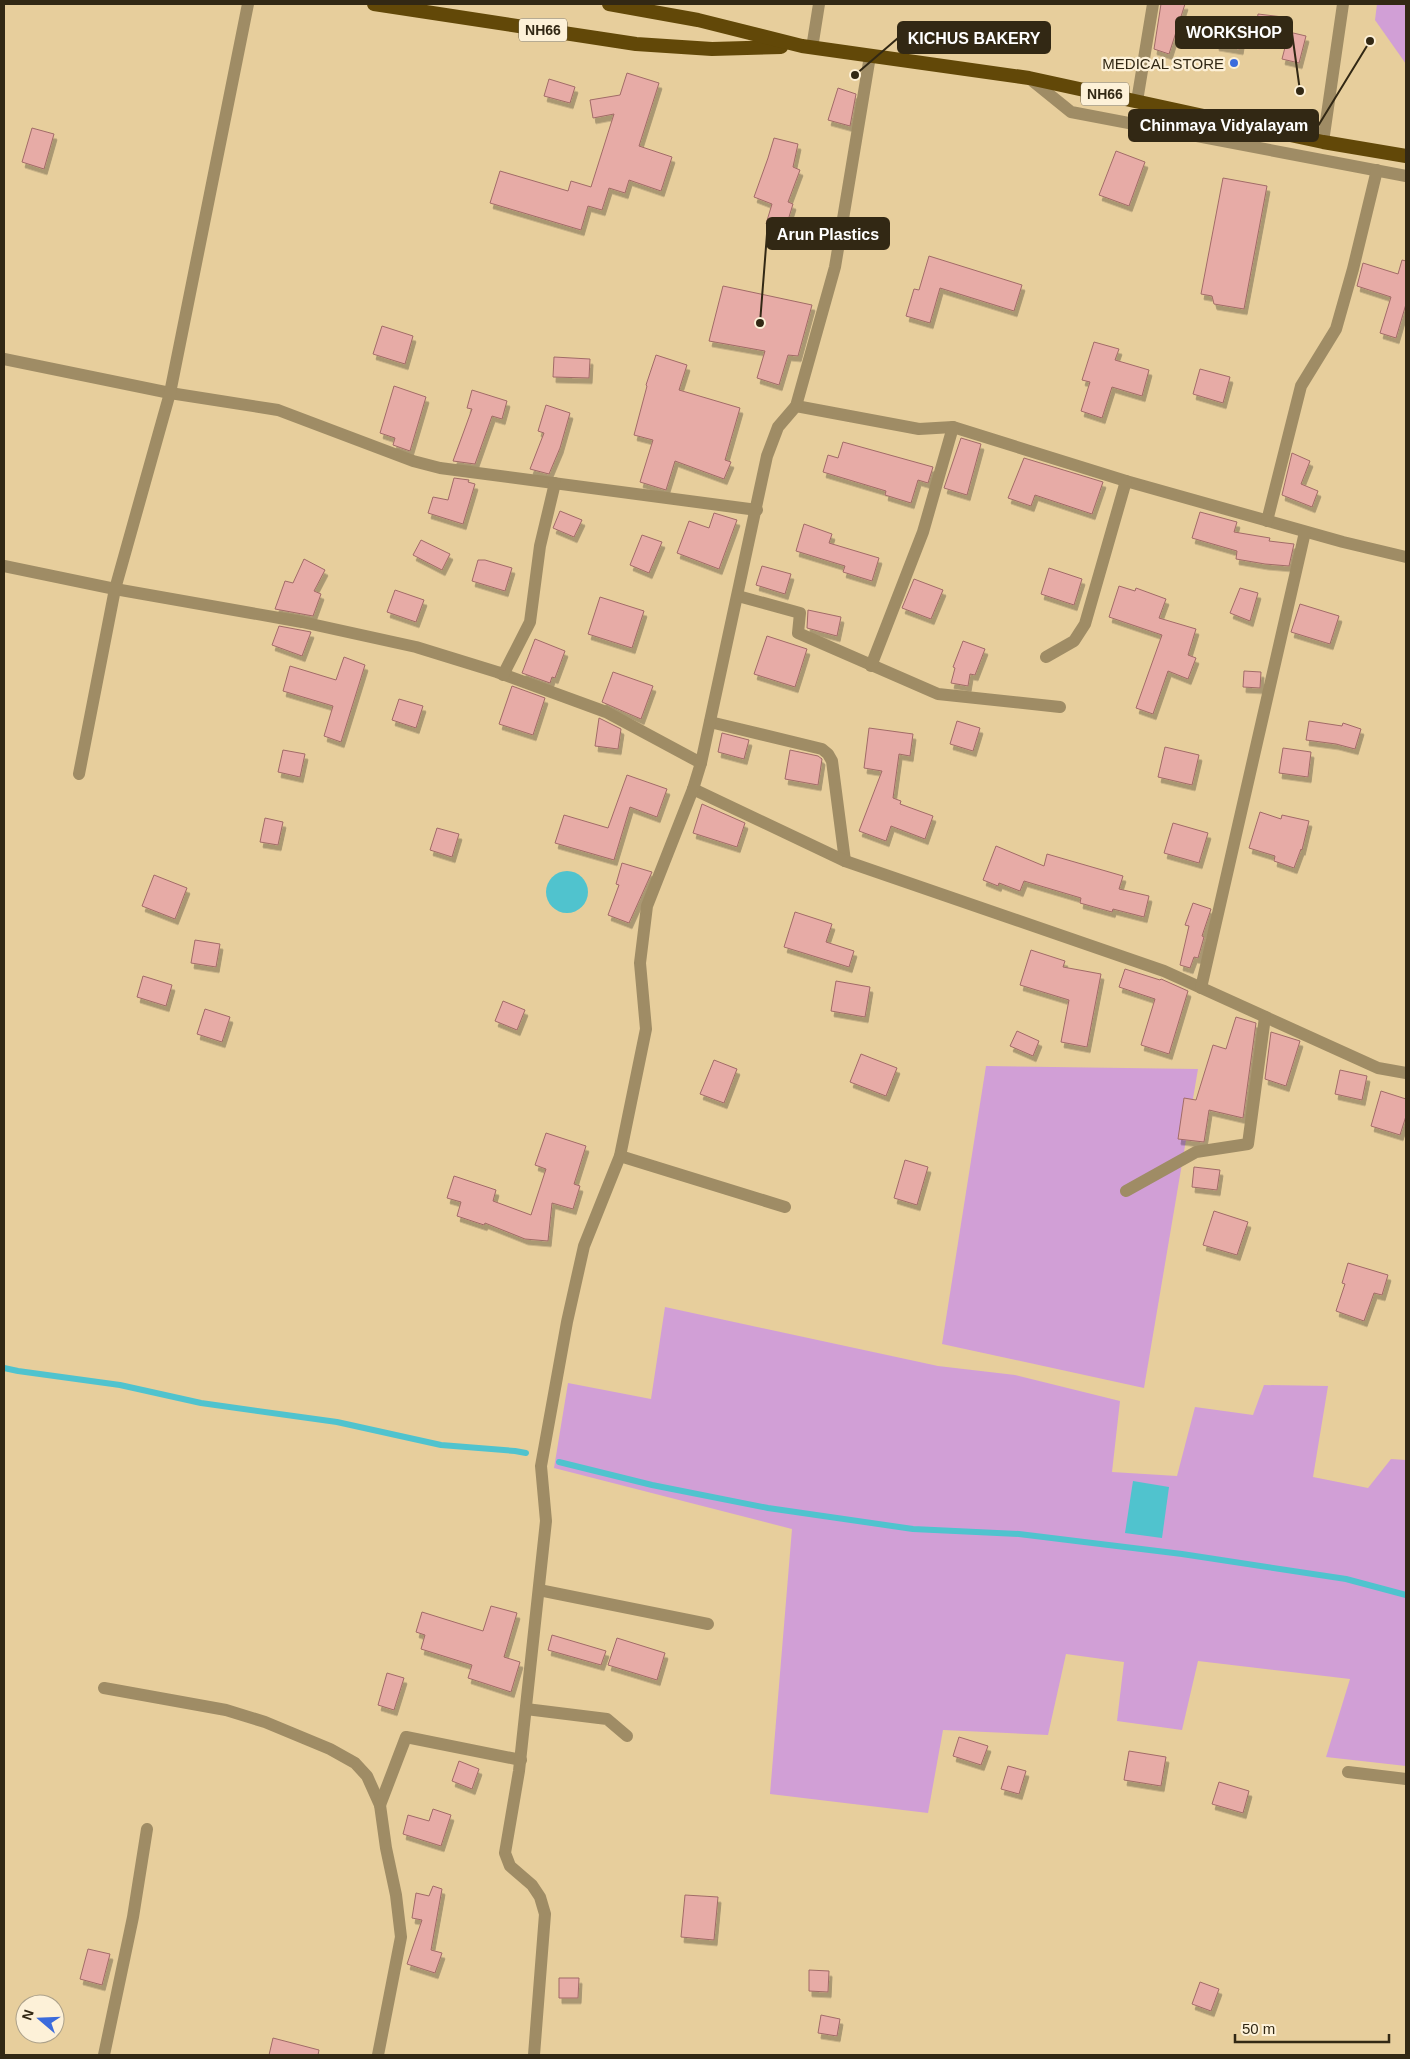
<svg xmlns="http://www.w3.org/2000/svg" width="1410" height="2059" font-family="Helvetica,sans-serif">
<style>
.green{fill:#d19fd6}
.water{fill:#50c3ce}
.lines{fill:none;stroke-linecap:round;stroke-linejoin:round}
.stream{stroke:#50c3ce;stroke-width:6}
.building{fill:#e7aba6;stroke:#a16b67;filter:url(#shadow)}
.minor{stroke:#9f8c65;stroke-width:12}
.trunk{stroke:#624808;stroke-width:14}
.poi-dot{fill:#3b6bdc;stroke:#fdf1d8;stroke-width:2}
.labels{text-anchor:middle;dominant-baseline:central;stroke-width:4.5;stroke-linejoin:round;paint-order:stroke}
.shield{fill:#fdf1d8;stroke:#6f644f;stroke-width:1}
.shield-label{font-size:14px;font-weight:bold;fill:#322814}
.poi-label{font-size:15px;fill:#322814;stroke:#fdf1d8;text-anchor:end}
.leader{fill:none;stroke:#322814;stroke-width:2}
.callout-dot{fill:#322814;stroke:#fdf1d8;stroke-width:2}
.callout{fill:#322814;stroke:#322814;stroke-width:2}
.callout-label{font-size:16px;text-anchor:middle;font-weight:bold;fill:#fff}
</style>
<defs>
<filter id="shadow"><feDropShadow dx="3" dy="5.5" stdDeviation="0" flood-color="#0004"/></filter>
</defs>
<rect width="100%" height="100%" fill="#e7ce9c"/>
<!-- green -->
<g class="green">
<polygon points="1377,4 1406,4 1406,64 1375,20"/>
<polygon points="986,1066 1198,1069 1144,1388 942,1344"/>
<polygon points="665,1307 938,1366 1015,1375 1120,1401 1112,1472 1177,1476 1195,1407 1253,1415 1264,1385 1328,1386 1313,1477 1368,1488 1391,1459 1406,1460 1406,1766 1326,1757 1350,1679 1198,1661 1182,1730 1117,1721 1124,1662 1066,1654 1048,1735 943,1730 928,1813 770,1794 792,1529 554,1468 568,1383 651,1399"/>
</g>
<!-- water -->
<g class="water">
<circle cx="567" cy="892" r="21"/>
<polygon points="1133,1481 1169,1487 1162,1538 1125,1533"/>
</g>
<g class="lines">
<!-- stream -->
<g class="stream">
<polyline points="4,1368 18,1371 120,1385 201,1403 337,1422 441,1445 515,1451 526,1453"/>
<polyline points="559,1462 652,1485 768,1508 913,1529 1019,1534 1182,1554 1346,1579 1406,1595"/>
</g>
</g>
<!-- building -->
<g class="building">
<polygon points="1161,4 1185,4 1169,54 1154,49"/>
<polygon points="1258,14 1283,17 1281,34 1256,31"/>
<polygon points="1220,21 1244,25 1240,49 1216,45"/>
<polygon points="1289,32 1306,36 1299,63 1282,59"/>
<polygon points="627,73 659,83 639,146 672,157 661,191 629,180 625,193 609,188 602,210 588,206 581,230 490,203 500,171 568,191 571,181 591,187 614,114 593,118 590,100 620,95"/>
<polygon points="549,79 575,87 570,103 544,96"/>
<polygon points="838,88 856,94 850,126 828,120"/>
<polygon points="32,128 54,134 44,169 22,162"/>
<polygon points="774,138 798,144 793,167 800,170 788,202 793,204 785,230 766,224 772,204 754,197 768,158"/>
<polygon points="1116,151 1145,162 1129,206 1099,195"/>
<polygon points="1223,178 1267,186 1244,309 1214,304 1212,296 1201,294"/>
<polygon points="929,256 1022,285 1014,311 940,288 930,323 906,316 914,289 919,290"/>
<polygon points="1402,260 1406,261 1406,304 1396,338 1380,333 1391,297 1357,286 1363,263 1398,274"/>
<polygon points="723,286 812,305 798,356 788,355 779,385 757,378 765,351 709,341"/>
<polygon points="382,326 413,336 405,364 373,354"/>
<polygon points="1094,342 1119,349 1115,360 1149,370 1142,396 1112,387 1102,418 1081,411 1090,382 1082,380"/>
<polygon points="656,355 687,365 679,390 740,408 725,460 731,462 724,479 675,461 666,490 640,482 653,440 634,435 647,386 646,385"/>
<polygon points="554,357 590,359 589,378 553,377"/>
<polygon points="1200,369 1230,377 1223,403 1193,394"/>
<polygon points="394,386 426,397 410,451 393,445 395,438 380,433"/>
<polygon points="472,390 507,401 502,419 492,416 475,464 453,461 472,409 467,408"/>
<polygon points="546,405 570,413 560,448 549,474 530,469 544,433 538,431"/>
<polygon points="961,438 981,444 967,495 944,488"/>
<polygon points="843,442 933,467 928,483 918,480 911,503 885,495 886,491 823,472 828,455 838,458"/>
<polygon points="1292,453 1310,461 1301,484 1318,491 1312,507 1282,495"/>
<polygon points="1024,458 1103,482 1092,514 1035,495 1031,506 1008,498"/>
<polygon points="454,478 469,480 468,482 475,484 463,524 428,513 433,497 448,500"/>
<polygon points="560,511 582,520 574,537 553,528"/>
<polygon points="1200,512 1237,522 1234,532 1270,538 1269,541 1294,544 1289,566 1265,564 1236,559 1237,551 1192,538"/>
<polygon points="714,513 737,520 719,569 677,553 689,521 709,528"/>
<polygon points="804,524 832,534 829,543 879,558 872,581 843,572 845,566 796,551"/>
<polygon points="642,535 662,542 649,573 630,565"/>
<polygon points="421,540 450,554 442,570 413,555"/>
<polygon points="304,559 325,570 314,591 321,594 313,616 275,609 285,581 293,583"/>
<polygon points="478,560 485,560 512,568 505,591 472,581"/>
<polygon points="762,566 791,574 785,594 756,585"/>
<polygon points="1049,568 1082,579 1074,605 1041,594"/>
<polygon points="914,579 943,590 931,619 902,608"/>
<polygon points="1119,586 1135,591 1136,588 1166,599 1159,618 1196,629 1188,655 1196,658 1188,679 1168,671 1153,714 1136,708 1162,635 1109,617"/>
<polygon points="1240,588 1258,593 1250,621 1230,613"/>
<polygon points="395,590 424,600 416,622 387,612"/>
<polygon points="600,597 644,611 632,648 588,634"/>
<polygon points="1300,604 1339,616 1330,644 1291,632"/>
<polygon points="808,610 841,617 837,636 807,628"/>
<polygon points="279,626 311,632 302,656 272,645"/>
<polygon points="767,636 807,649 795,687 754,674"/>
<polygon points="535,639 565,651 555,678 552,677 550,683 522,673"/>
<polygon points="963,641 985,649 975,675 970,674 968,686 951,683 955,668 953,667"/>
<polygon points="344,657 365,665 341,742 324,736 333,706 283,691 290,666 336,680"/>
<polygon points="1244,671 1261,672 1260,688 1243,687"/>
<polygon points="613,672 653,686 641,719 602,702"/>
<polygon points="512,686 545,698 533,735 499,724"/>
<polygon points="399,699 423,706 416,728 392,720"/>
<polygon points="599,718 621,729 618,749 595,746"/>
<polygon points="957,721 980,728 973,751 950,744"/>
<polygon points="1309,721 1342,726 1343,723 1361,729 1355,749 1336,744 1306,740"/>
<polygon points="869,728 913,734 910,756 899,754 893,798 901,801 900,804 933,816 925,839 891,826 886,841 859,831 882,771 864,768"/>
<polygon points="722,733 749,740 744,759 718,752"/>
<polygon points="1165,747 1199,755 1192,785 1158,777"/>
<polygon points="1283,748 1311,752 1308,777 1279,773"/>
<polygon points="283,750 305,754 300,777 278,772"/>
<polygon points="790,750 818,756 822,759 818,785 785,779"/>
<polygon points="627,775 667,789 657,817 630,807 614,860 555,843 564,815 608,828"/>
<polygon points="702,804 745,823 737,847 693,833"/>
<polygon points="1260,812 1281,819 1282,815 1309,821 1302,850 1301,849 1294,868 1274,861 1275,856 1249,848"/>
<polygon points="265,818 283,822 278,845 260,842"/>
<polygon points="1173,823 1208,833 1199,863 1164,853"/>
<polygon points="437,828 459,834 452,857 430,850"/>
<polygon points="996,846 1044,866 1047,854 1123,876 1119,889 1149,896 1144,917 1113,909 1112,912 1080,903 1081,898 1024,881 1020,891 999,883 998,886 983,880"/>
<polygon points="622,863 652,872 629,923 608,915 619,885 616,884"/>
<polygon points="154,875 187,888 175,919 142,906"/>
<polygon points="1193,903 1211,909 1202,936 1204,937 1198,958 1194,957 1190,968 1180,965 1189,926 1185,925"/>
<polygon points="795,912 832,924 826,942 854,951 849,967 784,947"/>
<polygon points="195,940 220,944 216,967 191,963"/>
<polygon points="1031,950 1065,961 1063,967 1101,974 1087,1047 1061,1042 1069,1000 1020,985"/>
<polygon points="1125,969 1160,980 1161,979 1188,991 1169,1054 1141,1045 1155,999 1119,987"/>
<polygon points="143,976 172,985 166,1006 137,997"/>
<polygon points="836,981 870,987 865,1017 831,1011"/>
<polygon points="503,1001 525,1010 517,1030 495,1021"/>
<polygon points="205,1009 230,1017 222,1042 197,1034"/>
<polygon points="1236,1017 1256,1023 1243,1118 1209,1110 1204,1142 1178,1139 1184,1098 1196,1100 1213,1045 1226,1049"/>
<polygon points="1017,1031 1039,1041 1033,1056 1010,1046"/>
<polygon points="1271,1032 1300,1041 1286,1086 1265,1079"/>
<polygon points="861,1054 897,1068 886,1096 850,1082"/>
<polygon points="714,1060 737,1069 724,1103 700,1094"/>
<polygon points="1340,1070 1367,1076 1362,1100 1335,1094"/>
<polygon points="1381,1091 1406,1099 1406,1116 1400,1135 1371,1126"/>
<polygon points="546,1133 586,1146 574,1184 580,1186 573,1209 552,1203 548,1241 525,1239 485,1223 484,1225 457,1216 461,1202 447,1198 454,1176 496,1190 493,1201 531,1215 546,1169 535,1165"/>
<polygon points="905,1160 928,1167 917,1205 894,1198"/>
<polygon points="1194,1167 1220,1170 1217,1190 1192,1187"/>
<polygon points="1214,1211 1248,1222 1237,1255 1203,1245"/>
<polygon points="1348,1263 1388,1275 1382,1295 1374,1293 1364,1321 1336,1311 1345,1284 1342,1283"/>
<polygon points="491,1606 517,1613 504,1657 520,1662 511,1692 468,1678 472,1665 421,1649 425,1635 416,1632 422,1612 483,1631"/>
<polygon points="552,1635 606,1651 601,1665 548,1650"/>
<polygon points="617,1638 665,1653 657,1680 608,1665"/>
<polygon points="387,1673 404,1678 394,1710 378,1705"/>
<polygon points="959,1737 988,1746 981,1765 953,1756"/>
<polygon points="1129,1751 1166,1757 1161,1786 1124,1780"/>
<polygon points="459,1761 479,1769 472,1789 452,1781"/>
<polygon points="1008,1766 1026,1771 1019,1794 1001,1789"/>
<polygon points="1219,1782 1249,1791 1243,1813 1212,1804"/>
<polygon points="433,1809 451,1815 441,1846 403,1834 408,1815 429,1821"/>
<polygon points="433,1886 442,1889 431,1950 442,1953 435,1973 407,1964 422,1920 412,1918 416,1893 429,1896"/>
<polygon points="685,1895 718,1897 714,1940 681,1937"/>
<polygon points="88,1949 110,1954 102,1985 80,1979"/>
<polygon points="809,1970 829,1971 828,1992 809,1991"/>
<polygon points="559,1978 579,1978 578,1998 559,1998"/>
<polygon points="1200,1982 1219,1989 1211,2011 1192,2004"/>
<polygon points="821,2015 840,2019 837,2036 818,2033"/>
<polygon points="273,2038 319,2050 318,2055 269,2055"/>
</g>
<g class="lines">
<!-- minor -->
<g class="minor">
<polyline points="812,48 819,4"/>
<polyline points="1029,78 1071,112 1406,176"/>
<polyline points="1137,101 1153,4"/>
<polyline points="1323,142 1343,4"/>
<polyline points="4,359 170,393 278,410 413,461 440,468 757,510"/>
<polyline points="796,406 919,429 953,427 1126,481 1343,542 1406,557"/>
<polyline points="1267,521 1301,386 1336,329 1353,269 1377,170"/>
<polyline points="4,566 115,589 302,622 416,647 497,672 606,712 701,763"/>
<polyline points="738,596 800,613 798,633 938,694 1060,707"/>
<polyline points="1046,657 1074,641 1085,624 1126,481"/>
<polyline points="871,666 923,532 953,427"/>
<polyline points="503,675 530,622 540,546 555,483"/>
<polyline points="710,722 822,749 828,754 832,761 845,861"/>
<polyline points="79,774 115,589 170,393 248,4"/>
<polyline points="693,789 845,861 1164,971 1378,1068 1406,1073"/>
<polyline points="1201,988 1305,532"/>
<polyline points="620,1156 785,1207"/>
<polyline points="1126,1191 1196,1152 1248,1144 1265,1017"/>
<polyline points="539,1590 708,1624"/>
<polyline points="104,1688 226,1710 265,1722 330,1749 355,1763 367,1776 380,1805 386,1848 396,1895 401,1937 378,2055"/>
<polyline points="526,1709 607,1719 627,1736"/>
<polyline points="1348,1772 1406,1779"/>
<polyline points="380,1805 406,1737 521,1760"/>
<polyline points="104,2055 133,1917 147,1829"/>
<polyline points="534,2055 545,1914 540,1897 532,1885 510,1866 505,1853 519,1771 546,1521 541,1466 567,1322 584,1246 620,1156 646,1029 640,963 647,906 693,789 701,763 767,456 778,427 796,406 835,267 870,56"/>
</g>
<!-- trunk -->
<g class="trunk">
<polyline points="374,4 636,44 712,49 781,47"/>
<polyline points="609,4 698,20 802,46 1029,78 1323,142 1406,156"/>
</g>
</g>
<!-- markers -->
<circle class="poi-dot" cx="1234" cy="63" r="5"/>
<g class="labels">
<!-- shield labels -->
<g class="shield">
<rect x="519" y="18.5" width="48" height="23" rx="4"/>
<rect x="1081" y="82.5" width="48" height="23" rx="4"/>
</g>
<g class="shield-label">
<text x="543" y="30">NH66</text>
<text x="1105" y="94">NH66</text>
</g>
<!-- poi labels -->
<g class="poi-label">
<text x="1224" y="63">MEDICAL STORE</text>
</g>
</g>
<!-- callouts -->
<path class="leader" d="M1300 91L1292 33M855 75L898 38M1370 41L1318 126M760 323L767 234"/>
<g class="callout-dot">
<circle cx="1300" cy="91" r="5"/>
<circle cx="855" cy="75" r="5"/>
<circle cx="1370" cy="41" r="5"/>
<circle cx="760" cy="323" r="5"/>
</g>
<g class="callout">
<rect x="1176" y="17" width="116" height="31" rx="5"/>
<rect x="898" y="22" width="152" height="31" rx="5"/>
<rect x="1129" y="110" width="189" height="31" rx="5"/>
<rect x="767" y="218" width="122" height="31" rx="5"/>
</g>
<g class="callout-label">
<text x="1234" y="38">WORKSHOP</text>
<text x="974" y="44">KICHUS BAKERY</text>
<text x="1224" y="131">Chinmaya Vidyalayam</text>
<text x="828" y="240">Arun Plastics</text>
</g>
<!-- border -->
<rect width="1410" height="2059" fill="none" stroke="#322814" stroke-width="10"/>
<!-- north arrow -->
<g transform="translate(40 2019) rotate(289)"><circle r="24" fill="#fdf1d8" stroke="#aca18a"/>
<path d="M0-4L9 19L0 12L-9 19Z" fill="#3b6bdc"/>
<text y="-8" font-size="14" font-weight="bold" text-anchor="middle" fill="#322814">N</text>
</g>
<!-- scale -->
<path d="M1235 2034v8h154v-8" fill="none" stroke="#322814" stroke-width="2.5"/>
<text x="1242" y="2034" font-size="15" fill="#322814" stroke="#fdf1d8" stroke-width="4" paint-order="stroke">50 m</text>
</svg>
